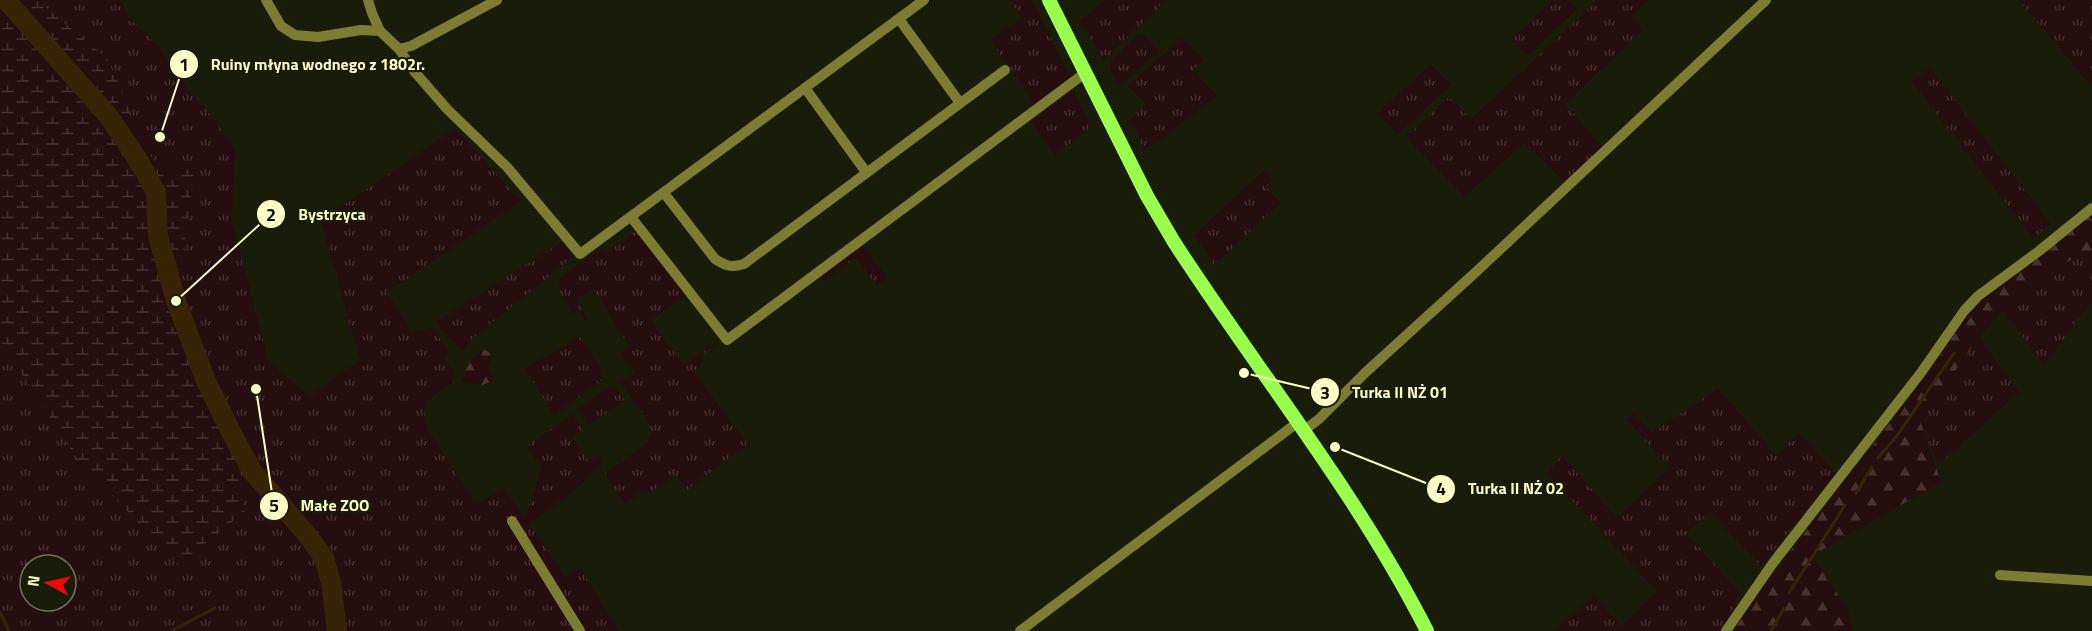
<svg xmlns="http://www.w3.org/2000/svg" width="2092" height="631" font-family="'Titillium Web',sans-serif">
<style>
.grass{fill:url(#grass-tufts);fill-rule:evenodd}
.forest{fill:url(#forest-firs)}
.wetland{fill:url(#wetland-marsh)}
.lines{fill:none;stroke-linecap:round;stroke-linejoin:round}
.stream{stroke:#392306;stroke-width:3}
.river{stroke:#392306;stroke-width:20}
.minor{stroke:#7d7c33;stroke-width:10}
.major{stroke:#9aff4c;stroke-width:14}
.leader{fill:none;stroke:#fcffc5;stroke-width:2}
.callout-dot{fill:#fcffc5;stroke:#1a1c0a;stroke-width:2}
.mark-label{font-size:18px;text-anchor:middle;font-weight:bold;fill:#111}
.callout-label{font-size:16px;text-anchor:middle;font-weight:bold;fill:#fcffc5;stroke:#1a1c0a;stroke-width:4.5;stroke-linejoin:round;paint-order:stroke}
</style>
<defs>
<pattern id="grass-tufts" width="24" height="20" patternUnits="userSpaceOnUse" patternTransform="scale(1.5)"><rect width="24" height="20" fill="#260d0f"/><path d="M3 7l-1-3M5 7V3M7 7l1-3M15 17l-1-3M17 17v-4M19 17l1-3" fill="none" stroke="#463130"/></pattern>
<pattern id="forest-firs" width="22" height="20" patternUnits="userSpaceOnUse" patternTransform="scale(1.5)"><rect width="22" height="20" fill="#260d0f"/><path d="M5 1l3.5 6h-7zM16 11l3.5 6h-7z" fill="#463130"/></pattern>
<pattern id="wetland-marsh" width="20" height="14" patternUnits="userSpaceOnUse" patternTransform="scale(1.5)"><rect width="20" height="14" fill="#260d0f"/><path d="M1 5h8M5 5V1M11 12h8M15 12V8" fill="none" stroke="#463130"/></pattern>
</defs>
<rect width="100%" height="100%" fill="#1a1c0a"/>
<!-- grass -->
<g class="grass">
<path d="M0,0h121l8,18 30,29 28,41 19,21 29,40 -3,73 37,140 41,34 50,-36 -39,-139 134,-93 60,67 8,5 -136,92 25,41 21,-5 15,24 -4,6 10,15 -1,10c-21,13 -35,20 -25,47l48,74 28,-16 21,30 17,-50 -15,-22 46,-32 10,15 -11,8 16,24 12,-7 1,12 -19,18 -53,40 37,53 15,-8 38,62h-619zM30,565h36v36h-36z"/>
<polygon points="1010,0 1032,0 1072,79 1036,105 990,40 1022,18"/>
<polygon points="1105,0 1166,0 1104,60 1080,21"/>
<polygon points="1553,0 1569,0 1577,9 1527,56 1511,39"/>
<polygon points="1598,0 1649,0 1631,17 1643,30 1565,104 1603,148 1566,183 1524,143 1464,197 1406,137 1449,97 1471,119"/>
<polygon points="2019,0 2092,0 2092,87"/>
<polygon points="1144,34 1159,51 1118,87 1110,67 1111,61 1136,36"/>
<polygon points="1182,38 1203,60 1193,70 1217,96 1145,151 1130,119 1146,104 1128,86"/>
<polygon points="1431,64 1451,85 1398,134 1377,114"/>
<polygon points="1930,68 2051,224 2033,238 1912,82"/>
<polygon points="1073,90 1091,127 1055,155 1031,122"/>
<polygon points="1264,170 1273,180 1266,187 1281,203 1214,265 1194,235"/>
<path d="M636,231l50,64 -35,26 33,44 35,-26v3l-15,12 -5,13 -6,4 55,73 -61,46 -11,-15 -30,20 -3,-4 -19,13 -19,-31 42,-30 5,-9 -4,-14 -29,-38 15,-9 -13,-21 8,-6 -35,-57 -17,11 11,19 -3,2 -7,-11 -5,4c-6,-11 -19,-24 -12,-37l40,-29 5,5z"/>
<polygon points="563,241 571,254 570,259 472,339 463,352 439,326 436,322"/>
<polygon points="863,246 887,278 877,286 856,258 823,281 820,277"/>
<polygon points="2092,253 2092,301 2044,365 2003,311 2078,254"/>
<polygon points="581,337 601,368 602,380 554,415 525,368"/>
<polygon points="1979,337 2019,392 1939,465 1919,420"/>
<polygon points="609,387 616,388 625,401 588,425 578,409"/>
<polygon points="1718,388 1776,455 1800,433 1836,473 1761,566 1710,512 1686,533 1741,594 1720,631 1555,631 1594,596 1622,626 1656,591 1547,473 1562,455 1617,518 1670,467 1626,420 1634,412 1652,433"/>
</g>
<!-- forest -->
<g class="forest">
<polygon points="2092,213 2092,253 2078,254 2003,311 1979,337 1920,420 1941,482 1813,555 1850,614 1852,631 1733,631 1774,572 1931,370 1965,318 1979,302 2028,266"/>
<path d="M484,349l7,5 -3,13 8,13 -14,5 -20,-3c4,-15 9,-24 22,-33z"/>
</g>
<!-- wetland -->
<polygon class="wetland" points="0,0 37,0 107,58 129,106 129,133 151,156 159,169 195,170 176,301 206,381 231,432 245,511 178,565 75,456 0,340"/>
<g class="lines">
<!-- stream -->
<g class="stream">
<polyline points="1878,458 1896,437 1954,353"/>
<polyline points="1856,493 1872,467"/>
<polyline points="1789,593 1845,505"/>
<polyline points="0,612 9,631"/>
<polyline points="171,631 215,608"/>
<polyline points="1771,631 1784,608"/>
</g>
<!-- river -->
<polyline class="river" points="6,0 110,118 135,155 156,192 158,236 176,301 206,381 231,432 252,471 309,537 324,558 331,582 337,631"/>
<!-- minor -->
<g class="minor">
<polyline points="266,0 281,26 295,35 318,37 361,30 380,31"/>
<polyline points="368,0 372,13 380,31 399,49 414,71 447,109 507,167 580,254 924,0"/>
<polyline points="899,19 960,103"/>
<polyline points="399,49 411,46 497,0"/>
<polyline points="805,88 866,172"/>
<path d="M664,193l51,66c11,7 16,9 29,5l261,-194"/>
<polyline points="631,217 727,340 1085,73"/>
<polyline points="1303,431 1319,419 1366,372 1477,271 1766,0"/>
<polyline points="512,521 580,631"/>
<polyline points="2000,575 2092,581"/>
<polyline points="1020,631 1297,423"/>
<polyline points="1726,631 1773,563 1920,374 1964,311 1978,296 2039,251 2092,208"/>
</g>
<!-- major -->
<path class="major" d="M1049,0l98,196 27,46c84,130 183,251 253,389"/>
</g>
<!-- callouts -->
<path class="leader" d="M160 137L184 64M176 301L271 214M1244 373L1325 392M1335 447L1441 489M256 389L274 506"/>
<g class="callout-dot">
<circle cx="160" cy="137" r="6"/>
<circle cx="176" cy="301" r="6"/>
<circle cx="1244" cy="373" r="6"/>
<circle cx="1335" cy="447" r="6"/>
<circle cx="256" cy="389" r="6"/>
<circle cx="184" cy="64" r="15"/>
<circle cx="271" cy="214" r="15"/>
<circle cx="1325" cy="392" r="15"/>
<circle cx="1441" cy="489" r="15"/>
<circle cx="274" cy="506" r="15"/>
</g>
<g class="mark-label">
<text x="184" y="71">1</text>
<text x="271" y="221">2</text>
<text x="1325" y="399">3</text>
<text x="1441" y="495">4</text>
<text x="274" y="512">5</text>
</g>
<g class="callout-label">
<text x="318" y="70">Ruiny młyna wodnego z 1802r.</text>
<text x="332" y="220">Bystrzyca</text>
<text x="1400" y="398">Turka II NŻ 01</text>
<text x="1516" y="494">Turka II NŻ 02</text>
<text x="335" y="511">Małe ZOO</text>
</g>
<!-- north arrow -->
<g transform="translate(48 583) rotate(278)"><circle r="28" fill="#1a1c0a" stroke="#747755" stroke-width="1.5"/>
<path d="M0-4.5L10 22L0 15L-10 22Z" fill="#f00900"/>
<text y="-9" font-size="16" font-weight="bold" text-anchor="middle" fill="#fcffc5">N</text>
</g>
</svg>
